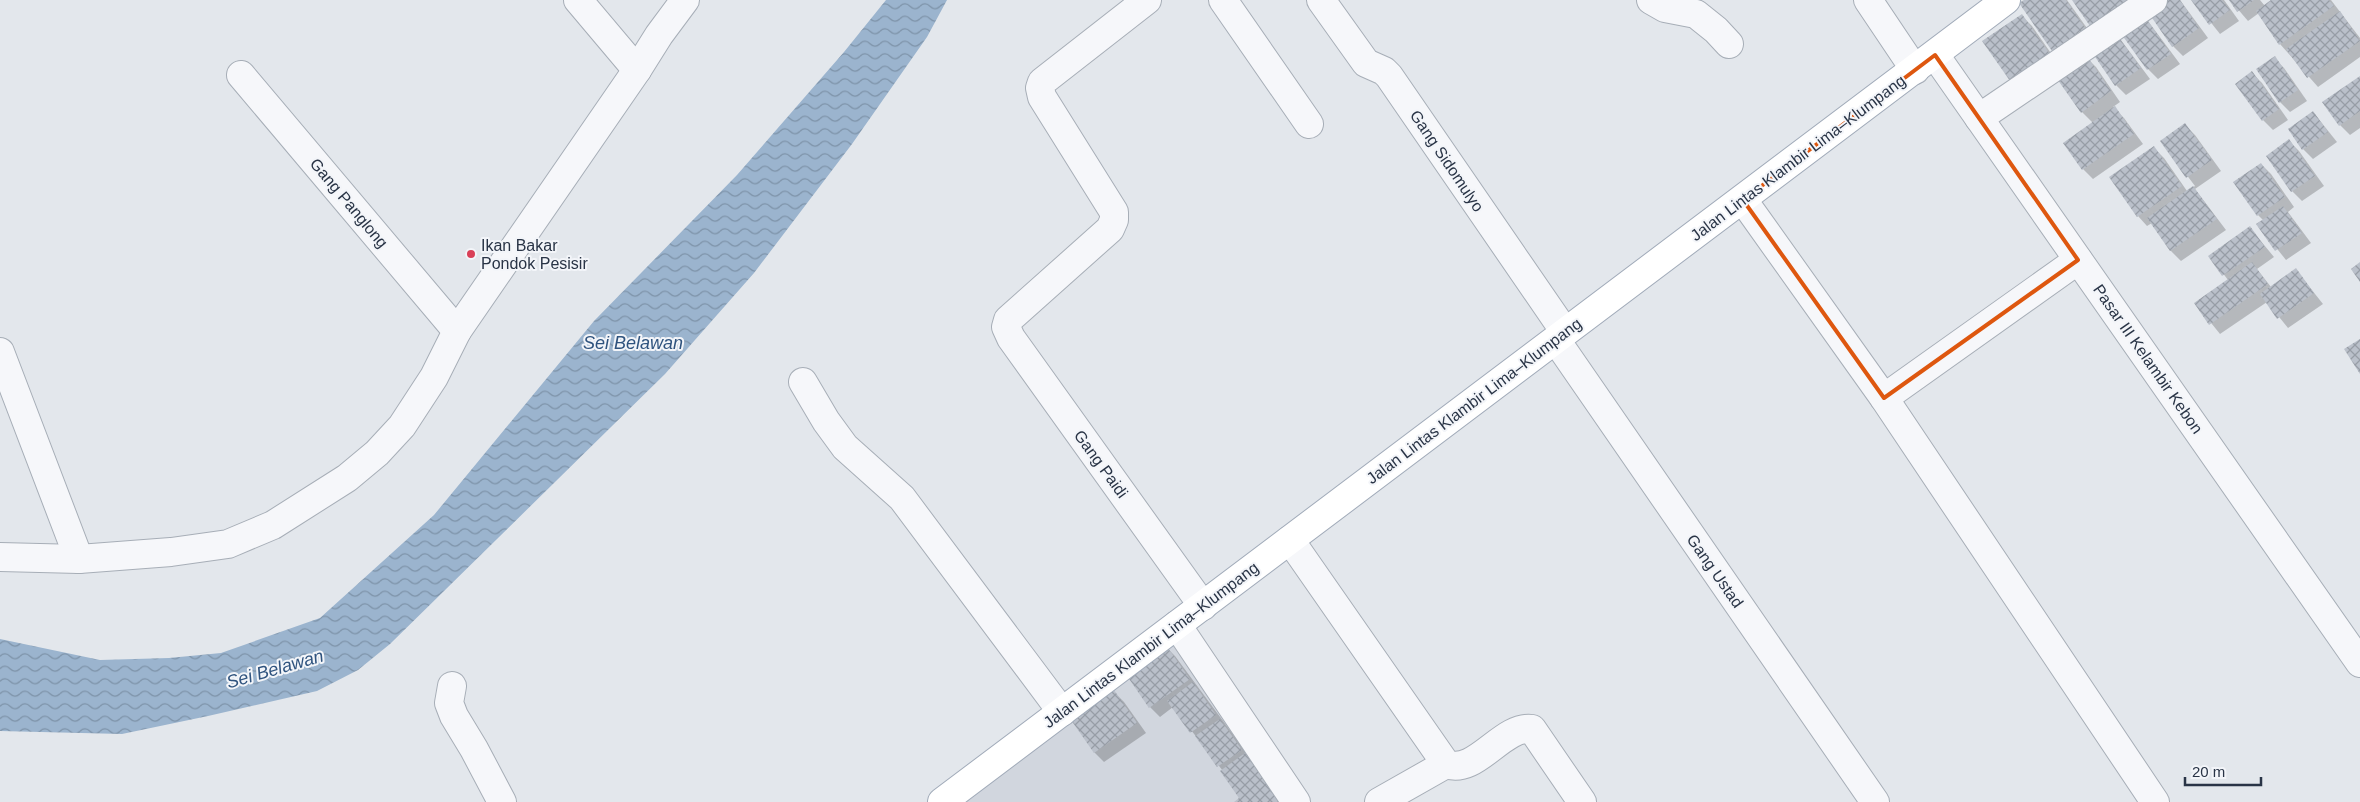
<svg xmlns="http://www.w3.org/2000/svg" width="2360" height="802" font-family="Helvetica,sans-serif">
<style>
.built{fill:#d1d6de}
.water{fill:url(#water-waves)}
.shadow{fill:#0003}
.building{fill:url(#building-cross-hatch)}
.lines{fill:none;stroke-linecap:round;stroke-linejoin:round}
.minor-casing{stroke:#a7aeb7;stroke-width:30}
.tertiary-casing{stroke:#a7aeb7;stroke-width:30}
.primary-casing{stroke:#a1abb9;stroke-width:30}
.minor{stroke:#f6f7fa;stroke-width:28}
.tertiary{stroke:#f6f7fa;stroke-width:28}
.primary{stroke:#fff;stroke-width:28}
.marked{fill:none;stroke:#de570f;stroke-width:4;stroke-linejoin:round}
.poi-dot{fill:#d94057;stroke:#f3f5f9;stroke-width:2}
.labels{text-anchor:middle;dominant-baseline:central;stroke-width:4;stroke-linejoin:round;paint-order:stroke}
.street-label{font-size:16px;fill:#293446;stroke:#f3f5f9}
.poi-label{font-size:16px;fill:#293446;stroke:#f3f5f9;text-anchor:start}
.water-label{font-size:18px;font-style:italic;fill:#2f537e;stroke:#f3f5f9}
</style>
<defs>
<pattern id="water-waves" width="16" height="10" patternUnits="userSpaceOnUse" patternTransform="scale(1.25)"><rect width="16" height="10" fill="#9bb4ce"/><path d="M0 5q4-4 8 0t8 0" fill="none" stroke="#7e93a9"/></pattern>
<pattern id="building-cross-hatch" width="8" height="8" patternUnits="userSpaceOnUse" patternTransform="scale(1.25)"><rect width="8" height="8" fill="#bac0ca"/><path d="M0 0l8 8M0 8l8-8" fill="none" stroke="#979da6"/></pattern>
</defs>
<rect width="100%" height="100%" fill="#e3e7ec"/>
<!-- built -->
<polygon class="built" points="1173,633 1290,802 949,802"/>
<!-- water -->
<polygon class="water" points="886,0 947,0 927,37 852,144 754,273 665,374 390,644 358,670 317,691 208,716 122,734 0,731 0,639 100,660 169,658 221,653 320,618 434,515 594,321 737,175 844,52"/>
<!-- shadow -->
<g class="shadow">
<polygon points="2026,0 2067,0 2094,38 2063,60 2053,50"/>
<polygon points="2073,0 2180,0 2208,38 2183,56 2173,46 2151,14 2145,17 2180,64 2158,79 2148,69 2122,33 2118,36 2150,79 2126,95 2116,85 2091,49 2104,39"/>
<polygon points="2193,0 2224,0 2239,21 2220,34"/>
<polygon points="2230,0 2260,0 2265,6 2271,0 2331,0 2360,38 2360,57 2318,87 2280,44 2259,13 2248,21"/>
<polygon points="2022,16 2032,26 2064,72 2086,57 2096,67 2120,102 2113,107 2124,118 2143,144 2093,179 2083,169 2093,123 2082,112"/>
<polygon points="2274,58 2284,68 2307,101 2290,112 2280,102 2258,70"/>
<polygon points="2252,73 2262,83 2288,120 2273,130 2263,120"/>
<polygon points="2360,77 2360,128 2350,135 2340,125"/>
<polygon points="2313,112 2337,142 2313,159 2303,149"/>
<polygon points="2185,125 2195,135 2221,171 2195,189 2226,230 2181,261 2171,251 2152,223 2147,226 2138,216 2154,148 2164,158 2187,191 2195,186 2161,141"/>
<polygon points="2289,141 2299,151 2324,186 2302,201 2292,191 2267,156"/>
<polygon points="2261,164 2271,174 2294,207 2288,212 2311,243 2286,260 2258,225 2264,221 2258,215"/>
<polygon points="2250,228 2274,257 2257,269 2271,287 2296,270 2323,304 2288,328 2267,302 2220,334 2195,303 2228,280 2210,256"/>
<polygon points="1165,646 1175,656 1283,802 1236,802 1241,799 1223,771 1173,707 1160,717 1150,707"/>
<polygon points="1114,692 1124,702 1146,733 1104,762 1094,752"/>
</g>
<!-- building -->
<g class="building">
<polygon points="2024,0 2066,0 2085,28 2052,51 2019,3"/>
<polygon points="2072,0 2134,0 2092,29"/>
<polygon points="2166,0 2180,0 2199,28 2172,47 2148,12"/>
<polygon points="2191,0 2222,0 2230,10 2209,25"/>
<polygon points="2229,0 2254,0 2237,12"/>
<polygon points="2271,0 2329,0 2334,6 2279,45 2256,11"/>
<polygon points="2141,11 2171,54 2147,70 2117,28"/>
<polygon points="2340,11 2360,41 2307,78 2286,49"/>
<polygon points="2022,14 2054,60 2015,88 1982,41"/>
<polygon points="2114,31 2141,68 2115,86 2089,48"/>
<polygon points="2086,55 2111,91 2081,113 2055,76"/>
<polygon points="2275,56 2298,90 2279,103 2256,69"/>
<polygon points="2252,71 2279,109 2262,121 2235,84"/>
<polygon points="2360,76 2360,111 2339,126 2322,102"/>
<polygon points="2115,106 2134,134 2082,170 2063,143"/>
<polygon points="2313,111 2328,132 2302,150 2288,129"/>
<polygon points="2185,123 2212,160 2186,178 2160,141"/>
<polygon points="2289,139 2315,176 2291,192 2266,156"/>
<polygon points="2154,146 2182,186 2137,217 2109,177"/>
<polygon points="2261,163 2285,197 2257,216 2233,182"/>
<polygon points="2193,186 2217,219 2170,251 2147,218"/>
<polygon points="2283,206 2302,233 2275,251 2256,224"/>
<polygon points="2250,226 2265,247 2222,276 2208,256"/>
<polygon points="2252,262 2268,284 2209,325 2194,303"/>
<polygon points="2360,262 2360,282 2351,269"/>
<polygon points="2296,268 2314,293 2277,319 2260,294"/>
<polygon points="2360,339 2360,374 2344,349"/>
<polygon points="1165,644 1190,679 1149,708 1125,673"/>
<polygon points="1193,682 1216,715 1190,733 1167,701"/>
<polygon points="1114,690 1137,723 1094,753 1071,720"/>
<polygon points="1220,719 1242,750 1217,767 1195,736"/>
<polygon points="1245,753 1280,802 1234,802 1239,798 1220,771"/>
</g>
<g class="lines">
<!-- minor casing -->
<g class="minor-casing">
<g id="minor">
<polyline points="578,0 637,70"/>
<polyline points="1147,0 1042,82 1040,88 1042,97 1114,212 1114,220 1110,229 1008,320 1006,327 1011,338 1203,606"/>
<polyline points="1223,0 1309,124"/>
<polyline points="1321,0 1366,63 1384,71 1389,76 1565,332"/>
<polyline points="1651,0 1665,8 1696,14 1716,30 1729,44"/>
<polyline points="1868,0 1915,70"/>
<polyline points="1935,55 2360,663"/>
<polyline points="241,75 457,331"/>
<polyline points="1979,118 2153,0"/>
<polyline points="1743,200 1884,398 2155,802"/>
<polyline points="1556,340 1875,802"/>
<polyline points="0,352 79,559"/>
<polyline points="803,382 826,421 845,447 902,498 1062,712"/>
<polyline points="1884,398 2078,260"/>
<path d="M1290,540l156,224c30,12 56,-39 86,-35l50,73"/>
<polyline points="1177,625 1296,802"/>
<polyline points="452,686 449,703 454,716 474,749 502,802"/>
<polyline points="1379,802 1446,764"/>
</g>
</g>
<!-- tertiary casing -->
<g class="tertiary-casing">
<polyline id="tertiary" points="0,557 79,559 171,552 228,544 273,525 347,478 377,453 402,426 434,377 457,331 637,70 659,35 685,0"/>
</g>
<!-- primary casing -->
<g class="primary-casing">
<polyline id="primary" points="942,802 2006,0"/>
</g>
<!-- minor -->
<use href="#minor" class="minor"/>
<!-- tertiary -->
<use href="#tertiary" class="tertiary"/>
<!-- primary -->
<use href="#primary" class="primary"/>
</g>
<!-- marked area -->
<path class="marked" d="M1935,55l143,205 -194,138 -141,-198z"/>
<!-- markers -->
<circle class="poi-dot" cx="471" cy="254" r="5"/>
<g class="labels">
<!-- street labels -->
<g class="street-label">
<text transform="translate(1798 158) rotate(-37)">Jalan Lintas Klambir Lima–Klumpang</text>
<text transform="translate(1447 161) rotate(56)">Gang Sidomulyo</text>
<text transform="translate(349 203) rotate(50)">Gang Panglong</text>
<text transform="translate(2148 359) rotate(55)">Pasar III Kelambir Kebon</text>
<text transform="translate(1474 401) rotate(-37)">Jalan Lintas Klambir Lima–Klumpang</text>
<text transform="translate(1101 464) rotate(54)">Gang Paidi</text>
<text transform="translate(1715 571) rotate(55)">Gang Ustad</text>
<text transform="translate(1151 645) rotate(-37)">Jalan Lintas Klambir Lima–Klumpang</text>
</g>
<!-- poi labels -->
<g class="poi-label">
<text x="481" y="245">Ikan Bakar<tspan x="481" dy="18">Pondok Pesisir</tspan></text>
</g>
<!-- water labels -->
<g class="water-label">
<text x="633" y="343">Sei Belawan</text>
<text transform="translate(275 669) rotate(-16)">Sei Belawan</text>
</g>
</g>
<!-- scale -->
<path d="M2185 777v8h76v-8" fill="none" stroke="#293446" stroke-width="2.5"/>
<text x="2192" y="777" font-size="15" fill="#293446" stroke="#f3f5f9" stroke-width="4" paint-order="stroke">20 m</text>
</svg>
